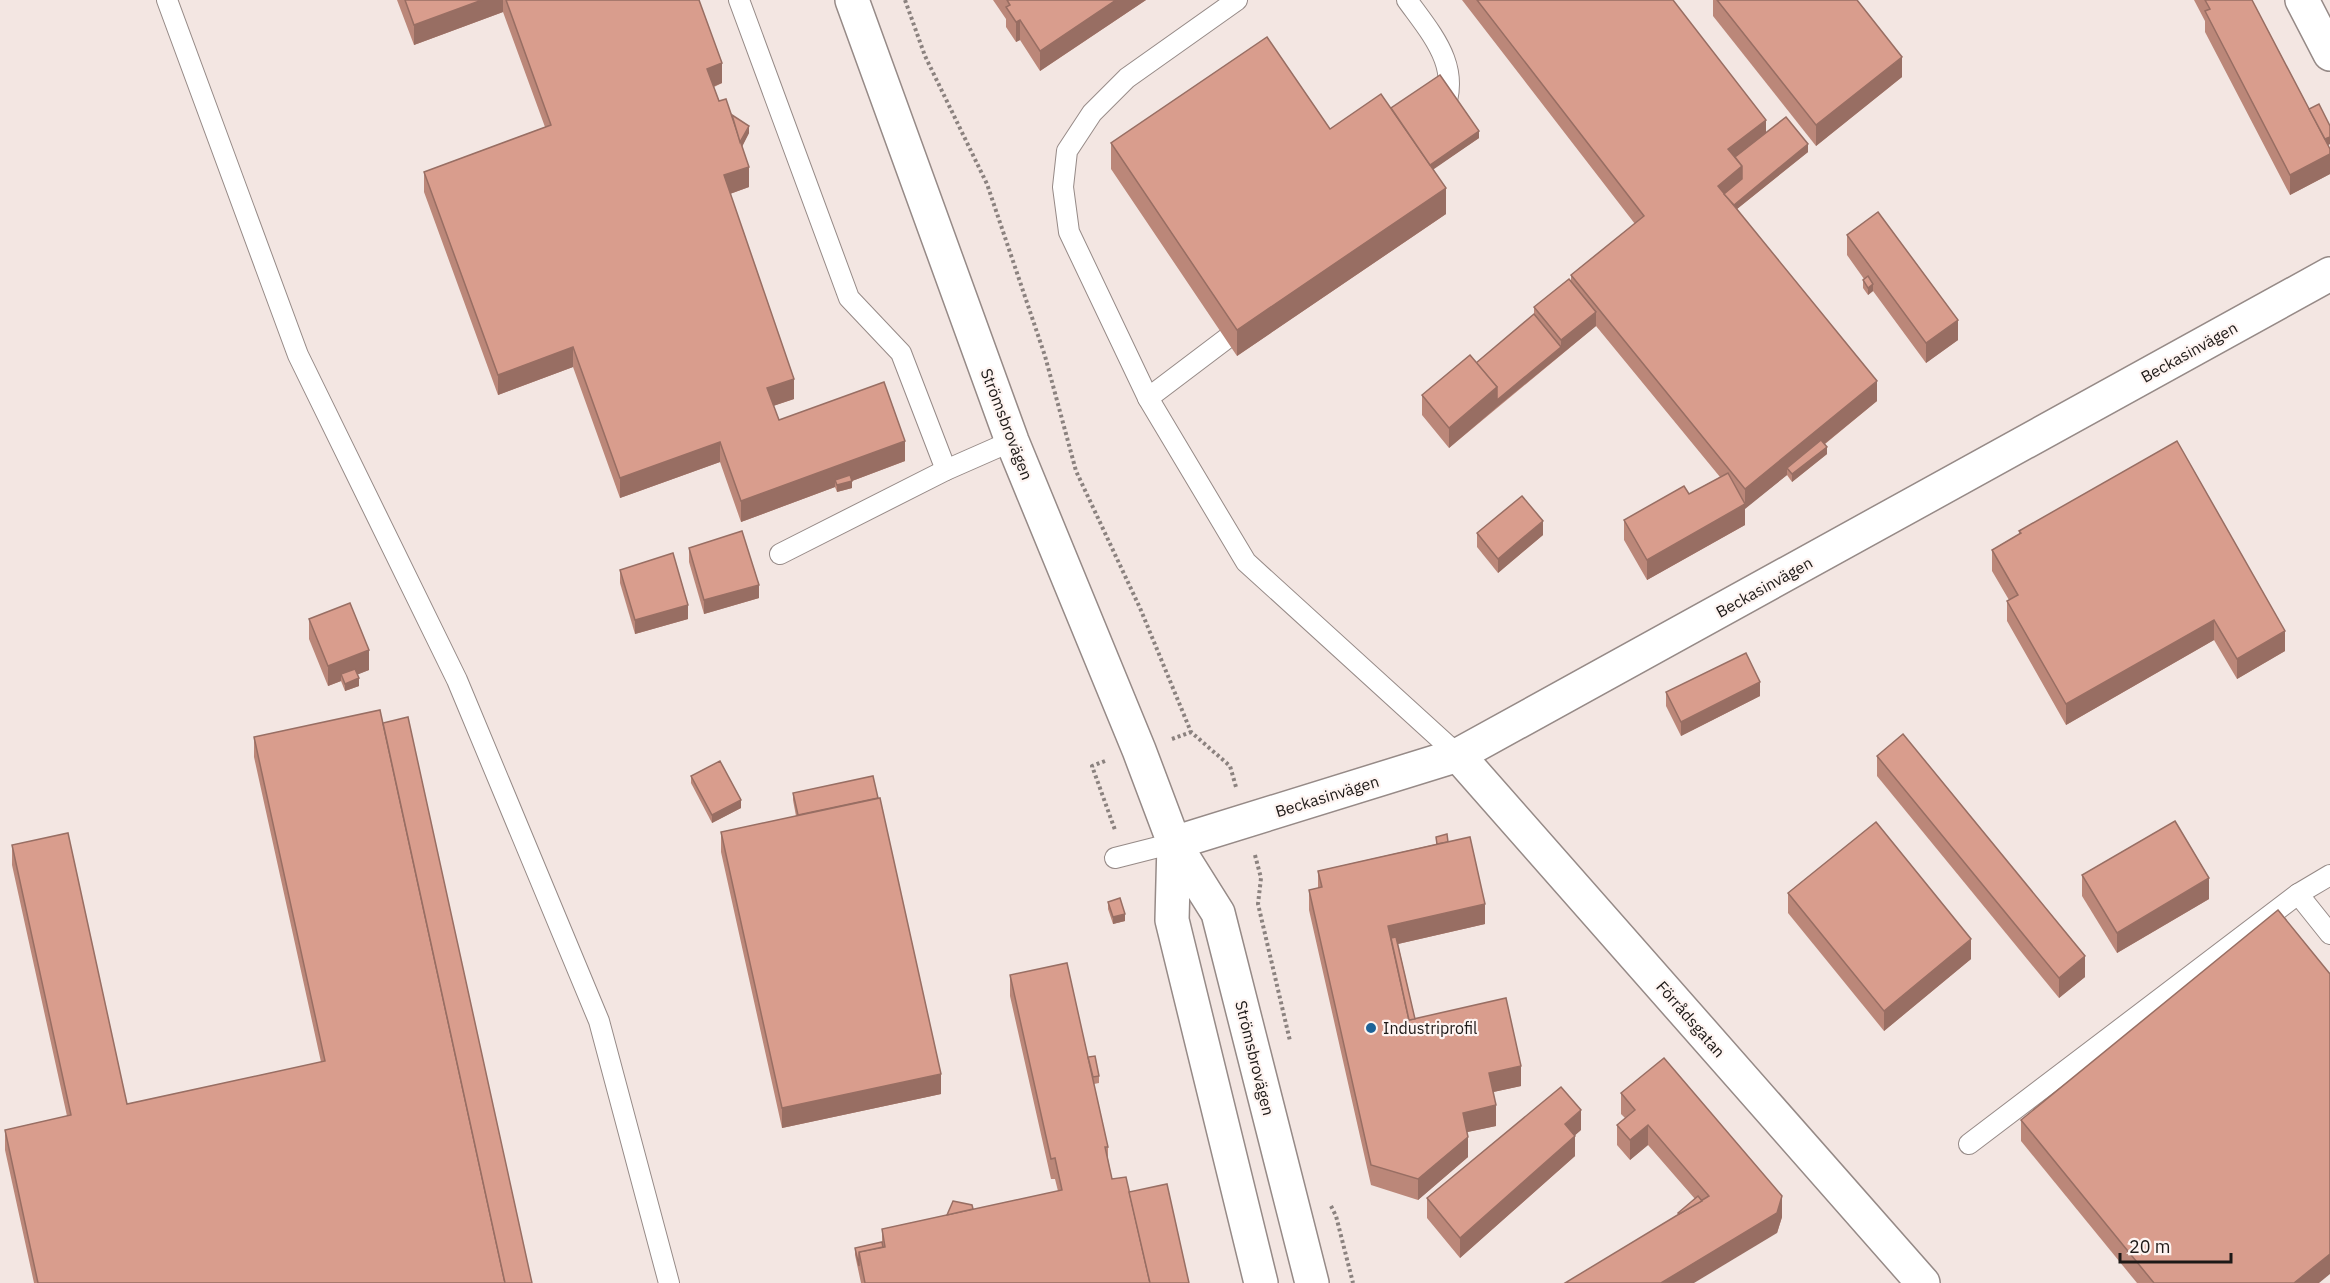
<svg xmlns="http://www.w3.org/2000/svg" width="2330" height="1283" font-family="'IBM Plex Sans',sans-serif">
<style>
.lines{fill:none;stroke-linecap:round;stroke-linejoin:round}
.service-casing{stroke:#968a87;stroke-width:22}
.minor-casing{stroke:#968a87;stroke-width:36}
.secondary-casing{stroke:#968a87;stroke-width:36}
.path{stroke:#8b827f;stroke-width:4;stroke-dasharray:3 3;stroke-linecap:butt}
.service{stroke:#fff;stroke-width:20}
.minor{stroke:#fff;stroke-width:33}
.secondary{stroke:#fff;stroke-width:33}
.wall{fill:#bb8779}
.shaded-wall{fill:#986e63}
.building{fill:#d99d8d;stroke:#986e63;stroke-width:1.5}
.poi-dot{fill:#1d6398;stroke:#fef4f1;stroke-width:2}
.labels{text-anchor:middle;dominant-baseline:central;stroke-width:4.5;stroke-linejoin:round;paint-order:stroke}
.street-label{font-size:16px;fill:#1d1917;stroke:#fef4f1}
.poi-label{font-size:16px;fill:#1d1917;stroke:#fef4f1;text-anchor:start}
</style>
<rect width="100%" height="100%" fill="#f3e6e2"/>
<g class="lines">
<!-- service casing -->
<g class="service-casing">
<g id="service">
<polyline points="167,0 298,355 457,680 599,1021 669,1283"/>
<polyline points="739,0 849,298 901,353 946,470"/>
<polyline points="1237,0 1127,78 1092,113 1067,151 1063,187 1069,232 1148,398 1246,562 1458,755"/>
<path d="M1407,0c26,36 56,68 35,115"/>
<polyline points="1148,398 1226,339"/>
<polyline points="780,554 946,470 1012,441"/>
<polyline points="1115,858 1174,843"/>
<polyline points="2298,894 2330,934"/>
<polyline points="1969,1144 2298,894 2330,875"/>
</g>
</g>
<!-- minor casing -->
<g class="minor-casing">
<g id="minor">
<polyline points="2302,0 2330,54"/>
<polyline points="1458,755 1923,1283"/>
<polyline points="1174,843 1458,755 2330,274"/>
</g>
</g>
<!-- secondary casing -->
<g class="secondary-casing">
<g id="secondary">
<polyline points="852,0 1012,441 1139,750 1174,843 1218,913 1312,1283"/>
<polyline points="1174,843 1172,920 1261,1283"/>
</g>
</g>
<!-- path -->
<g class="path">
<polyline points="905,0 925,56 987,184 1045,356 1076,471 1140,608 1191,732 1230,766 1236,787"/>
<polyline points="1172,739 1191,732"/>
<polyline points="1105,761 1092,766 1115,830"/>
<polyline points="1255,855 1261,878 1258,904 1290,1041"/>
<polyline points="1331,1206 1336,1216 1353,1283"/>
</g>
<!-- service -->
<use href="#service" class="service"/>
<!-- minor -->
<use href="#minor" class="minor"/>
<!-- secondary -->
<use href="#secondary" class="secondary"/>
</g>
<!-- wall -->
<g class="wall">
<polygon points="397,0 699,0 722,83 714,87 719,101 749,133 742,146 749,187 730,194 794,399 773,406 779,420 905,461 852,481 852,488 837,492 835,487 741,522 720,462 620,498 573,367 498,395 424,192 424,172 545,127 503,12 414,45"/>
<polygon points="993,0 1146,0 1040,71 1020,40 1016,42 1006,27 1006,19"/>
<polygon points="1462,0 1673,0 1766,133 1808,152 1737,209 1877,401 1825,444 1827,454 1792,482 1787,475 1745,508 1745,525 1647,580 1624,540 1624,520 1689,494 1720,477 1596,326 1449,448 1422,415 1422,395 1476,363 1534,314 1534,307 1571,282 1571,275 1635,224"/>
<polygon points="1713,0 1857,0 1902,77 1816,146 1713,16"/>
<polygon points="2194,0 2252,0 2309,109 2330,126 2330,144 2328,145 2330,149 2330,174 2290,195 2205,32 2205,21"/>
<polygon points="1391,108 1479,138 1433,169 1446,214 1237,356 1111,169 1111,143 1330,129"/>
<polygon points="1847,235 1958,340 1926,363 1873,291 1868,295 1863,288 1863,280 1864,279 1847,255"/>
<polygon points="2019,531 2285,651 2237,679 2214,640 2066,725 2007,621 2007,601 2009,600 1992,571 1992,550 2019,534"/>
<polygon points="1477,533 1543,535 1498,573 1477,547"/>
<polygon points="689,548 759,598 704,614 689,562"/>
<polygon points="620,570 688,619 635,634 620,583"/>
<polygon points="309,619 369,670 358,674 359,686 345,691 341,681 328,686 309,639"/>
<polygon points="1666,692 1760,696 1681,736 1666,706"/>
<polygon points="383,723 532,1283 34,1283 5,1150 5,1130 67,1116 12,865 12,845 127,1104 321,1062 254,757 254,737"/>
<polygon points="1877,756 2085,977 2059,998 1877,776"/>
<polygon points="691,776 741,808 712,823 691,783"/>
<polygon points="793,793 941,1094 782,1128 721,852 721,832 796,816 793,800"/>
<polygon points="1436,837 1448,842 1485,924 1398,944 1415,1019 1521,1086 1493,1092 1496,1126 1467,1132 1468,1157 1418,1200 1371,1185 1309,910 1309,890 1318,888 1318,871 1436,844"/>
<polygon points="2082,875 2209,899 2117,953 2082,896"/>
<polygon points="1788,893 1971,959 1884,1031 1788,913"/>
<polygon points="1108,902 1125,921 1113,924 1108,909"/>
<polygon points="1010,975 1099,1076 1099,1083 1094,1084 1108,1147 1108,1159 1112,1179 1129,1192 1189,1283 861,1283 855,1255 855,1248 882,1242 882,1229 1058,1191 1055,1179 1051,1179 1010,996"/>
<polygon points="1621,1093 1782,1217 1777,1233 1678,1215 1678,1213 1695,1199 1648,1145 1630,1160 1617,1145 1617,1125 1625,1118 1621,1114"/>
<polygon points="2021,1120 2319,1283 2137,1283 2021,1141"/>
<polygon points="1581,1130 1575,1135 1575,1156 1460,1258 1427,1218 1427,1198"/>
</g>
<!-- shaded-wall -->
<g class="shaded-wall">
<polygon points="482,0 503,0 503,12 414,45 414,25"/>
<polygon points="1116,0 1146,0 1040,71 1040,51"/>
<polygon points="1020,20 1020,40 1016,42 1016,22"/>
<polygon points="1902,57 1902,77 1816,146 1816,125"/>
<polygon points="722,63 722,83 707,89 707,69"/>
<polygon points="1766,120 1766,140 1732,166 1728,149"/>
<polygon points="749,126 749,133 739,153 739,146"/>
<polygon points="1479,131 1479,138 1421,178 1421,171"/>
<polygon points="2330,137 2330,144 2320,149 2320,142"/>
<polygon points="1808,144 1808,152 1727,217 1727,210"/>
<polygon points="2330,154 2330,174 2290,195 2290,175"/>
<polygon points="1742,166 1742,186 1721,203 1718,186"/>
<polygon points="749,167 749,187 724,196 724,175"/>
<polygon points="1446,188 1446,214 1237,356 1237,330"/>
<polygon points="1873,284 1873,291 1868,295 1868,288"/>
<polygon points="1596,312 1596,326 1497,407 1497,400 1561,347 1561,340"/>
<polygon points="1958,320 1958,340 1926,363 1926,343"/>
<polygon points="573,347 573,367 498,395 498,375"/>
<polygon points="794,379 794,399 767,408 767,388"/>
<polygon points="1877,381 1877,401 1790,472 1787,468 1787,475 1745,509 1745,489"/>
<polygon points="1497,387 1497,407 1449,448 1449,428"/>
<polygon points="905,441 905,461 852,481 852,488 837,492 837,485 835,480 835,487 741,522 741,501"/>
<polygon points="720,442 720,462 620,498 620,478"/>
<polygon points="1827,447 1827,454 1792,482 1792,474"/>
<polygon points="1745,504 1745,525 1647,580 1647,560"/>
<polygon points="1543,521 1543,535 1498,573 1498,559"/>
<polygon points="759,585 759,598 704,614 704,600"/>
<polygon points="688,605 688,619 635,634 635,620"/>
<polygon points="2214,620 2214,640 2066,725 2066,704"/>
<polygon points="2285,631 2285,651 2237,679 2237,659"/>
<polygon points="369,650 369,670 344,680 341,674 341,681 328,686 328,666"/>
<polygon points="359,678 359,686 345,691 345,684"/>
<polygon points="1760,682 1760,696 1681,736 1681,722"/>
<polygon points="741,800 741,808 712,823 712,815"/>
<polygon points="2209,878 2209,899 2117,953 2117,933"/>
<polygon points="1485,904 1485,924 1389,946 1388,926"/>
<polygon points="1125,914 1125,921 1113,924 1113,917"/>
<polygon points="1971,939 1971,959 1884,1031 1884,1011"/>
<polygon points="2085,956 2085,977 2059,998 2059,978"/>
<polygon points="1521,1066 1521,1086 1489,1093 1489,1073"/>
<polygon points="941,1074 941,1094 782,1128 782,1108"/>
<polygon points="1496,1105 1496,1126 1463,1133 1463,1113"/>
<polygon points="1581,1110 1581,1130 1565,1144 1565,1124"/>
<polygon points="1648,1125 1648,1145 1630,1160 1630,1140"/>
<polygon points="1575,1136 1575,1156 1460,1258 1460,1238"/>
<polygon points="1468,1137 1468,1157 1418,1200 1418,1179"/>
<polygon points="1782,1196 1782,1217 1777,1233 1694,1283 1661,1283"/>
<polygon points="2330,1254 2330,1274 2319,1283 2294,1283"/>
</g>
<!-- building -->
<g class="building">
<polygon points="405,0 482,0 414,25"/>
<polygon points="506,0 699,0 722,63 707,69 719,101 726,99 749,167 724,175 794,379 767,388 779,420 884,382 905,441 741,501 720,442 620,478 573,347 498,375 424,172 551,125"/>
<polygon points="1007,0 1116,0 1040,51 1020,20 1016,22 1006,7 1010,5"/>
<polygon points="1477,0 1673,0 1766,120 1728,149 1742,166 1718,186 1877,381 1745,489 1571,275 1644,216"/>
<polygon points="1717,0 1857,0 1902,57 1816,125"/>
<polygon points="2205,0 2252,0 2330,149 2330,154 2290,175 2205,11 2210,9"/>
<polygon points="1267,37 1330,129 1381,94 1446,188 1237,330 1111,143"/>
<polygon points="1440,75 1479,131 1430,165 1391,108"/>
<polygon points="2319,104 2330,126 2330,137 2325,139 2309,109"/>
<polygon points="732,115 749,126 740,142"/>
<polygon points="1786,117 1808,144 1734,205 1724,194 1742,179 1742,166 1735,157"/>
<polygon points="1878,212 1958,320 1926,343 1847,235"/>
<polygon points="1868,276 1873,284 1868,288 1863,280"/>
<polygon points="1569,279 1596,312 1561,340 1534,307"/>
<polygon points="1534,314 1561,347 1497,400 1497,387 1476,363"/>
<polygon points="1470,355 1497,387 1449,428 1422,395"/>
<polygon points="1821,440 1827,447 1792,474 1787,468"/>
<polygon points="2177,441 2285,631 2237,659 2214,620 2066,704 2007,601 2018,595 1992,550 2021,533 2019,531"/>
<polygon points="1728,473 1745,504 1647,560 1624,520 1684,486 1689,494"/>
<polygon points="850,475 852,481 837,485 835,480"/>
<polygon points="1522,496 1543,521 1498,559 1477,533"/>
<polygon points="742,531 759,585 704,600 689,548"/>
<polygon points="673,553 688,605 635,620 620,570"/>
<polygon points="350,603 369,650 328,666 309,619"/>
<polygon points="1746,653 1760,682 1681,722 1666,692"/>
<polygon points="355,669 359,678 345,684 341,674"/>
<polygon points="380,710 505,1283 38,1283 5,1130 71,1115 12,845 68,833 127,1104 325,1061 254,737"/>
<polygon points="408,717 532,1283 505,1283 383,723"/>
<polygon points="1903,734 2085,956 2059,978 1877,756"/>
<polygon points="720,761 741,800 712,815 691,776"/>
<polygon points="873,776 878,798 798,815 793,793"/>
<polygon points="880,798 941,1074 782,1108 721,832"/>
<polygon points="2175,821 2209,878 2117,933 2082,875"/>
<polygon points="1876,822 1971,939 1884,1011 1788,893"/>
<polygon points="1447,834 1448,842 1437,844 1436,837"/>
<polygon points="1470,837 1485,904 1388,926 1409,1020 1506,998 1521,1066 1489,1073 1496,1105 1463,1113 1468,1137 1418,1179 1371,1165 1309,890 1322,887 1318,871"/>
<polygon points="1120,898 1125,914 1113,917 1108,902"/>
<polygon points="2278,910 2330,974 2330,1254 2294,1283 2154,1283 2021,1120"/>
<polygon points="1396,937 1415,1019 1409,1020 1391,938"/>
<polygon points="1067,963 1108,1147 1105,1147 1112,1179 1126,1177 1150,1283 865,1283 859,1252 885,1247 882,1229 1062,1190 1055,1158 1051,1159 1010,975"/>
<polygon points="1095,1056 1099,1076 1093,1077 1088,1057"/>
<polygon points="1664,1058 1782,1196 1777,1213 1661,1283 1565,1283 1709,1196 1648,1125 1630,1140 1617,1125 1635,1110 1621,1093"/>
<polygon points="1561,1087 1581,1110 1565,1124 1575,1136 1460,1238 1427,1198"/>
<polygon points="1167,1184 1189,1283 1150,1283 1129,1192"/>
<polygon points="1698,1196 1702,1201 1679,1214 1678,1213"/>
<polygon points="953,1201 972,1205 973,1209 947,1215"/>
<polygon points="882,1242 883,1247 859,1252 859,1266 855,1248"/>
</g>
<!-- markers -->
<circle class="poi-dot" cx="1371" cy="1028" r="6"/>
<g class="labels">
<!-- street labels -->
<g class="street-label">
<text transform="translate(2189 352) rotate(-29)">Beckasinvägen</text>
<text transform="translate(1007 424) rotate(69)">Strömsbrovägen</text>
<text transform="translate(1764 587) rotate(-29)">Beckasinvägen</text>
<text transform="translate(1327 796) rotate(-17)">Beckasinvägen</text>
<text transform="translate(1691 1019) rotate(49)">Förrådsgatan</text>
<text transform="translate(1255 1058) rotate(76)">Strömsbrovägen</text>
</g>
<!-- poi labels -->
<g class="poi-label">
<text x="1383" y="1028">Industriprofil</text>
</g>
</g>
<!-- scale -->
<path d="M2120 1253v9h111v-9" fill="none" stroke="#1d1917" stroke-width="3"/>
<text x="2129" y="1253" font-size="18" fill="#1d1917" stroke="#fef4f1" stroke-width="4.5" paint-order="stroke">20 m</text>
</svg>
